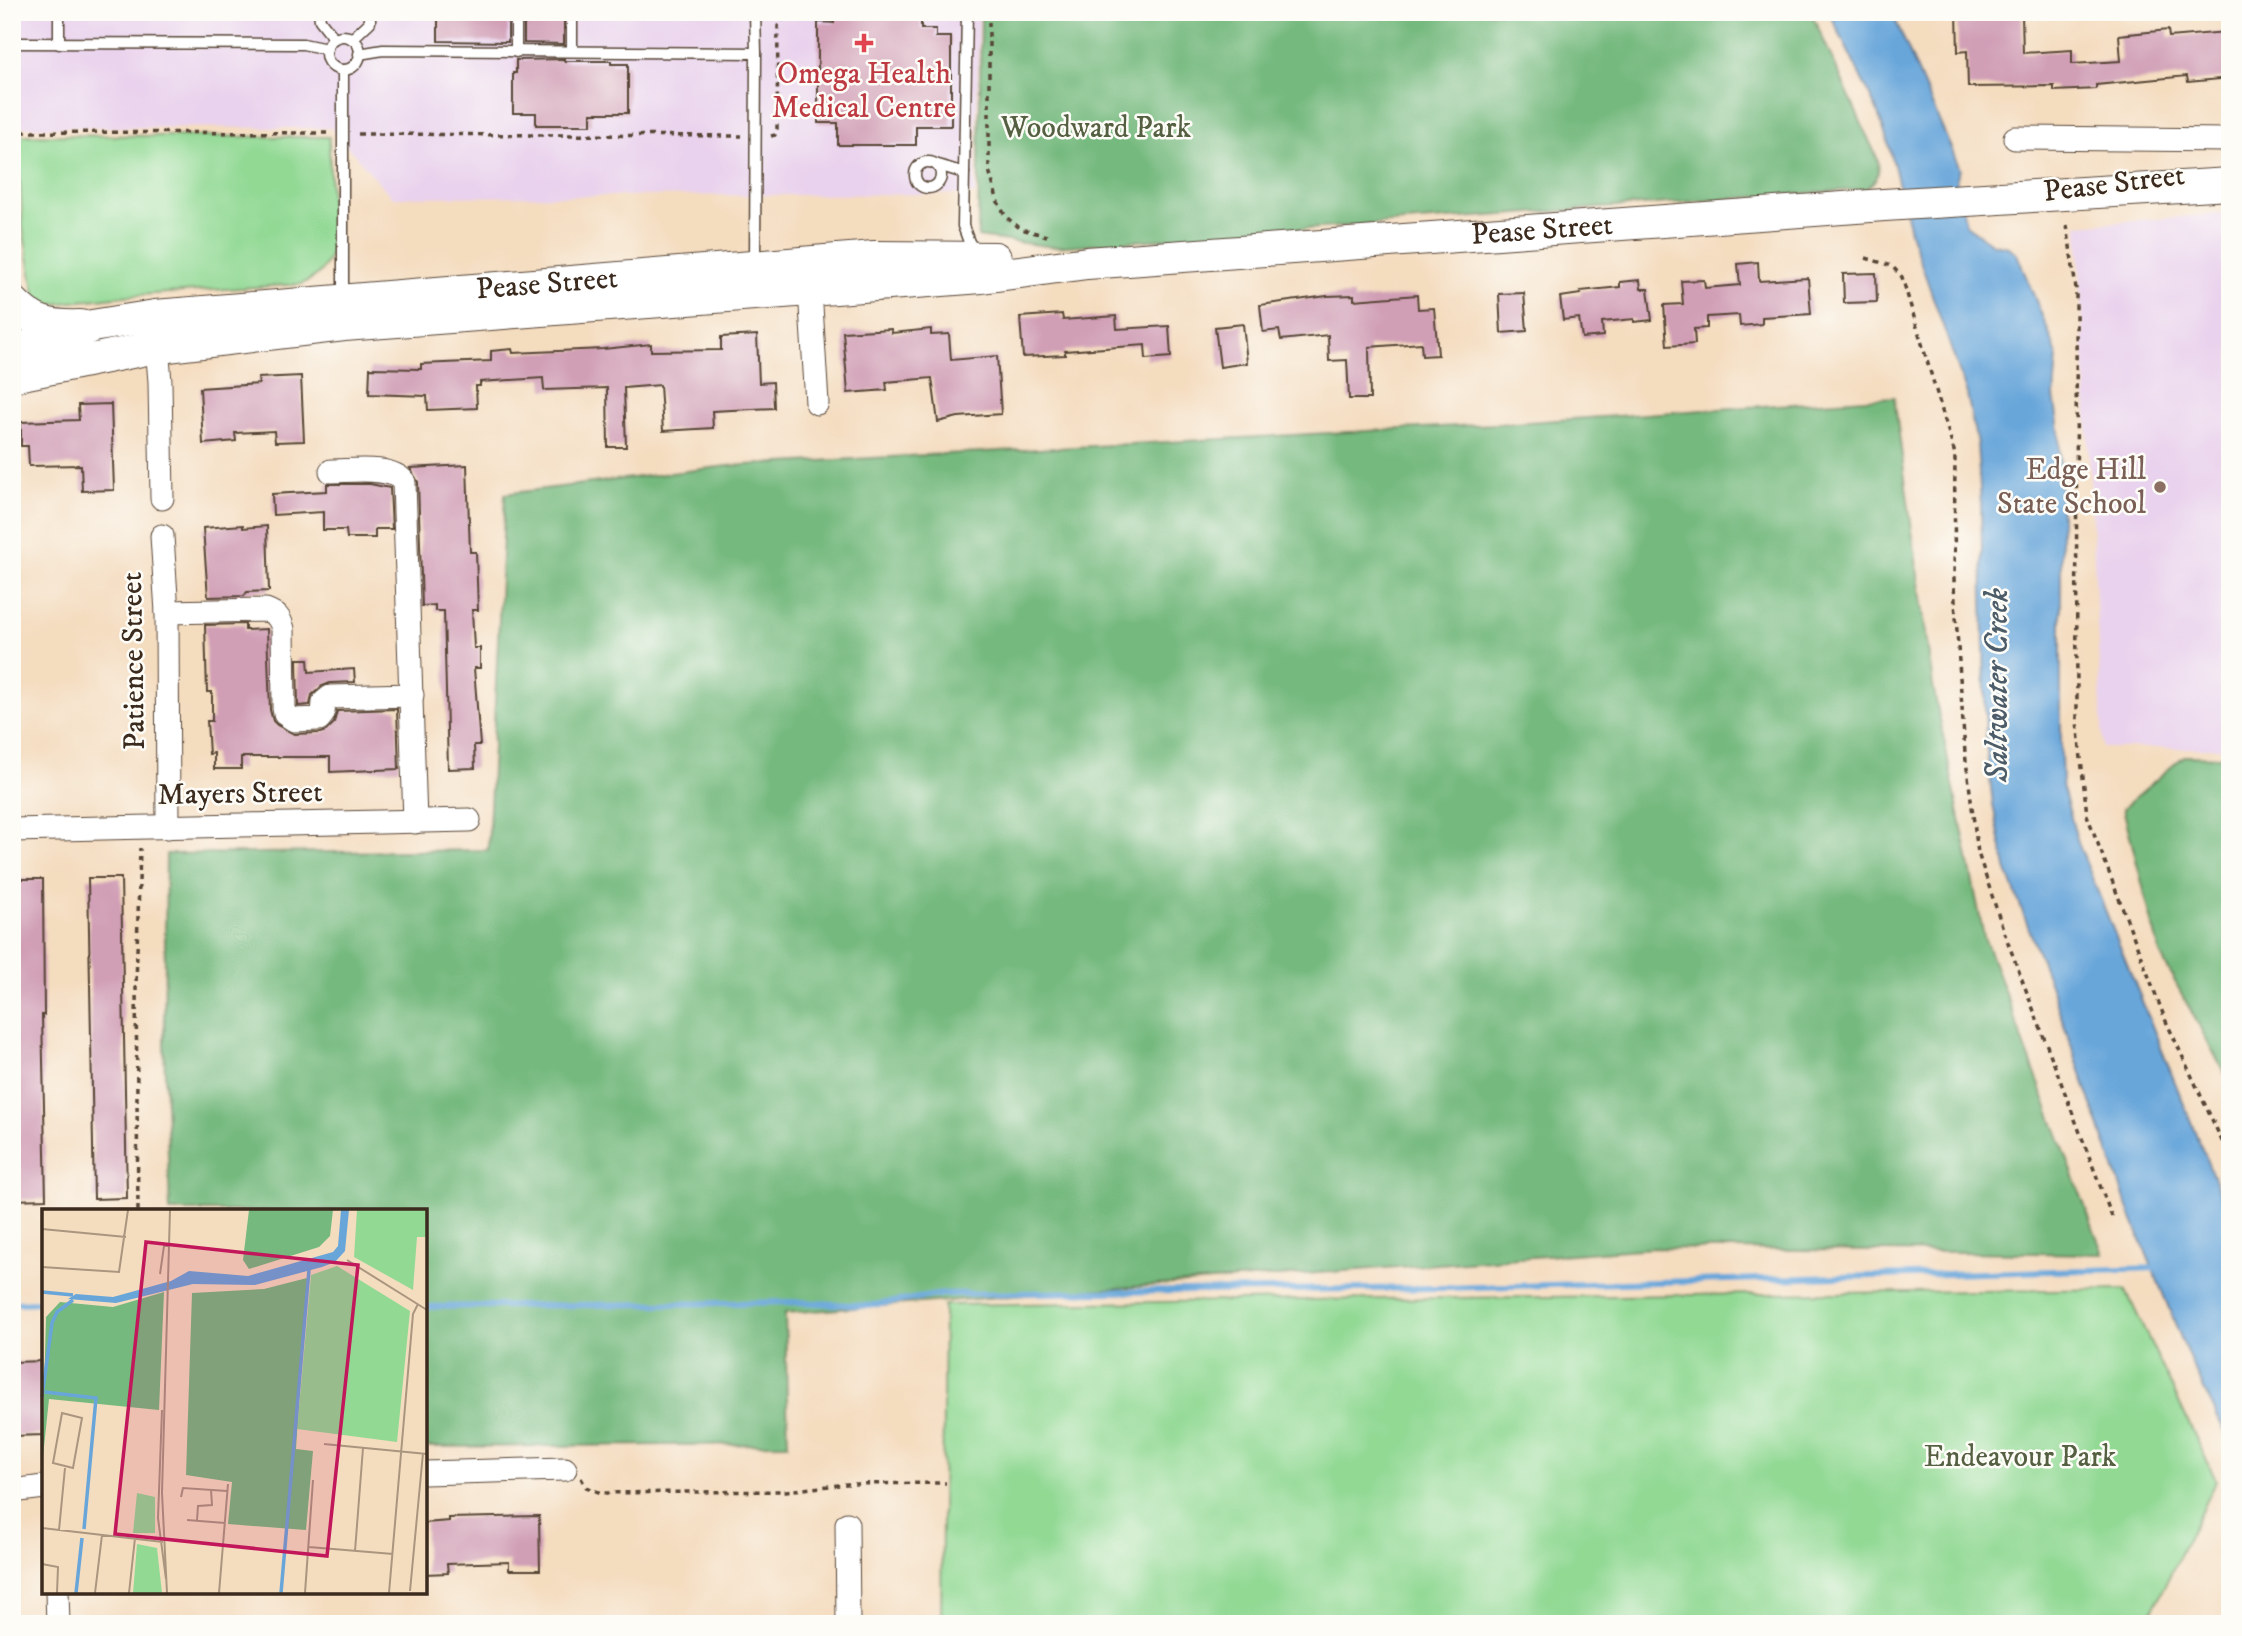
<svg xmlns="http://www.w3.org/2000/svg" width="2242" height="1636" font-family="'IM FELL DW Pica',serif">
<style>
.built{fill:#e9d2ed}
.green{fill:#92d994;stroke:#668259;stroke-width:2}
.forest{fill:#75b97e;stroke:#58724e;stroke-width:2}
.water{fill:#68a6da;stroke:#52687c;stroke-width:2}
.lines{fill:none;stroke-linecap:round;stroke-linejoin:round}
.stream{stroke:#68a6da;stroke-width:6}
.building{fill:#d09eb5}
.lane-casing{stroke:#574536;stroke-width:13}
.street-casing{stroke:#574536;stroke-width:25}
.secondary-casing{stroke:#574536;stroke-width:34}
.path{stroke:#574536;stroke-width:3.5;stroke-dasharray:5 5;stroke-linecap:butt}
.lane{stroke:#fff;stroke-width:10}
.street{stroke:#fff;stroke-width:23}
.secondary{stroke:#fff;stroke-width:32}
.health-dot{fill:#e0444e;stroke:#fdfcf7;stroke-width:2.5}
.education-dot{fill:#8d6e63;stroke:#fdfcf7;stroke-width:2.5}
.labels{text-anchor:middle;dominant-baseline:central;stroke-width:5;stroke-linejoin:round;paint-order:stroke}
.health-label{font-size:30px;fill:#be3a42;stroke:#fdfcf7}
.park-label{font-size:30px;fill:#555f41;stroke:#fdfcf7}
.street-label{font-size:30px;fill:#3b2a1e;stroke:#fdfcf7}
.education-label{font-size:30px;fill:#785e54;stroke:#fdfcf7;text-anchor:end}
.water-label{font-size:32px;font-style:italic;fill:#4d5c69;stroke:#fdfcf7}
.inset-river{fill:none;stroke:#68a6da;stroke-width:3.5}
.inset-road{fill:none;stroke:#aa957f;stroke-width:2}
.view{fill:#c2185b;fill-opacity:0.15;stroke:#c2185b;stroke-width:3.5}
.inset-edge{fill:none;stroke:#3b2a1e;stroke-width:3.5}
</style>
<rect width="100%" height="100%" fill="#fdfcf7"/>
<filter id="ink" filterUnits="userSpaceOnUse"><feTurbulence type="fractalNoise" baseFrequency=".0143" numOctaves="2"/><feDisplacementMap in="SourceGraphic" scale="14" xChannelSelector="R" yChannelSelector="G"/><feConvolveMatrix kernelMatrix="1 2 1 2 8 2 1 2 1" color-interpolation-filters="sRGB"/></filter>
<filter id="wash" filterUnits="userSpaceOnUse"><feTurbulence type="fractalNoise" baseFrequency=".00686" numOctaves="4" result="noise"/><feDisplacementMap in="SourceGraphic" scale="28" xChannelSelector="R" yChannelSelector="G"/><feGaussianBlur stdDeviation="1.57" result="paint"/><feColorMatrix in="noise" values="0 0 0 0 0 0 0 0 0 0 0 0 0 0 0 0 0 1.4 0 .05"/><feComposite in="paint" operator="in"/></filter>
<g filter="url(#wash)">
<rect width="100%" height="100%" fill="#f4dcbf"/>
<!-- built -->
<g class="built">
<polygon points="14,12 979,12 975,194 392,197 331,128 14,127"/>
<polygon points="2230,213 2230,748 2103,748 2078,225"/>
</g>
<!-- green -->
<g class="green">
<path d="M17,135l312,2 3,113c-6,17 -13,27 -31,34l-177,12 -87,10 -14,-77z"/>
<polygon points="2125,1289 2216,1480 2146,1624 941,1624 944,1305"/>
</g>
<!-- forest -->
<g class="forest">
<path d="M981,12h830l67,148c2,15 -1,20 -13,29l-811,58 -76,-10z"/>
<polygon points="1894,397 1933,686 1984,937 2103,1254 1653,1248 785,1313 788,1444 425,1447 425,1211 170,1211 164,1046 166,854 488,850 505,494 727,466 1514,423"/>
<polygon points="2184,756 2230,757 2230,1083 2160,954 2123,808"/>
</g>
<!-- water -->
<polygon class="water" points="1829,12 1892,12 1960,169 1956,180 1966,225 1993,244 2009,247 2017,254 2052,340 2057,356 2054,396 2059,430 2061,511 2061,755 2062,785 2078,843 2230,1218 2230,1442 2193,1367 2129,1211 2048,979 2006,868 1993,805 1986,743 1981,504 1977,444 1967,394 1911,235 1889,145 1876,108"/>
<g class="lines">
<!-- stream -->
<g class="stream">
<polyline points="12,1303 44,1302"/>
<polyline points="425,1307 799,1302 868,1306 944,1294 1441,1288 2161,1268"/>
</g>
</g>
<g id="blocks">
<!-- building -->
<g class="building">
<polygon points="438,12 508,12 508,42 438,41"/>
<polygon points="524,12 564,12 564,44 524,43"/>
<polygon points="834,12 914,12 914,17 921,17 921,29 936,29 936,37 951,37 951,126 916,126 916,145 838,145 838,123 818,123 818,22 834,23"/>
<polygon points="1957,12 2022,15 2023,53 2072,50 2072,64 2121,61 2119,35 2168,30 2169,37 2226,32 2230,78 2188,82 2187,76 2096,85 2096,89 2054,91 2054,86 1968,87 1967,51 1958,52"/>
<polygon points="564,59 564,61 611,61 611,64 628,64 628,113 591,113 591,125 536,125 536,113 513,113 513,73 516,73 516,60"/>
<polygon points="1758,262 1759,281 1808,278 1811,314 1762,317 1762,324 1740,326 1739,315 1707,317 1707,328 1694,329 1695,344 1667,346 1664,305 1683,304 1681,281 1704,280 1705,288 1740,285 1738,264"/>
<polygon points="1876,273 1877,302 1844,303 1843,274"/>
<polygon points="1640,280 1641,289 1648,289 1652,320 1634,322 1634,319 1602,322 1603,336 1582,338 1579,318 1563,320 1560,297 1581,294 1580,291 1620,287 1620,282"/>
<polygon points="1524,293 1527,331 1501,333 1499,294"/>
<polygon points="1354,295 1354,300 1417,295 1418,309 1434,308 1438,355 1422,356 1421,343 1369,347 1370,399 1349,399 1347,360 1329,361 1328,335 1281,340 1279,330 1263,332 1260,305 1327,296"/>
<polygon points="1062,314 1063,320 1116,316 1117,329 1169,326 1171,357 1146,359 1145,345 1065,351 1065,355 1023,357 1020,317"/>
<polygon points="1243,324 1247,363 1220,367 1215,327"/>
<polygon points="891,329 892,333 931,329 931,335 949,334 951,360 997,356 1001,414 958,417 938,422 932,378 886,382 887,390 848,393 843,332"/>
<polygon points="757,335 759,383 773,382 774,408 712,411 713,428 663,431 660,385 624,388 626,447 608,447 607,388 544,390 543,378 480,382 480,386 476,386 477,408 428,410 427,396 369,394 370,368 421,369 421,364 491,361 491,351 512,349 513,353 603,349 651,344 651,351 721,350 721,337"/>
<polygon points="301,376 304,441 275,442 274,431 235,433 236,441 203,444 200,388 259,384 258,378"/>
<polygon points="111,404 114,490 82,491 81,465 29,466 28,446 21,446 21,422 79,420 78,405"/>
<polygon points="467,465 470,552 476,552 478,610 472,610 474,648 480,648 480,668 474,668 480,745 474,745 475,768 448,769 444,611 435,611 435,605 422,606 418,482 410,468"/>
<polygon points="327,484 370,484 390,488 392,529 375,529 375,538 347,538 346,530 323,530 323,512 273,515 272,494 327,491"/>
<polygon points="243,525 243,528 267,526 269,591 247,592 244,596 208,597 203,528"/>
<polygon points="245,624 245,630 267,629 270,710 273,721 277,725 294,734 320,733 326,731 334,723 337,711 397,709 399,769 330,772 330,757 241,757 241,769 214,769 214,753 209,754 207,721 212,721 212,692 207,692 205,625"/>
<polygon points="297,659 308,659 309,672 354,669 355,682 330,683 322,686 312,695 310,705 298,706"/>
<polygon points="88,878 121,878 127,1198 94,1199"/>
<polygon points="12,879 43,879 44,1015 42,1015 46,1199 12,1200"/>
<polygon points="44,1361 44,1435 12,1436 12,1362"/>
<polygon points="539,1516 540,1570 509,1570 509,1562 447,1564 448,1573 425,1574 425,1523 449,1521 449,1518"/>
</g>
</g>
</g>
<g filter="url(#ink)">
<use href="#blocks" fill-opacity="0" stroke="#574536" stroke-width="2"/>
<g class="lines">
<!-- lane casing -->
<g class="lane-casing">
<g id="lane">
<polyline points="319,12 320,20 334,38"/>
<polyline points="755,12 756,53"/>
<polyline points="967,12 963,226 969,242 975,251"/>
<circle cx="343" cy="53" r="17"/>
<polyline points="352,39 370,22 370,12"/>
<polyline points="12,43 303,44 327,49"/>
<polyline points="59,44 59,12"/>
<polyline points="572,51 572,12"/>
<polyline points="516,52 516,12"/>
<polyline points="359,54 383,50 756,53 755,262"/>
<polyline points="343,70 343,298"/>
<circle cx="928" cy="175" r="13"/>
<polyline points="935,164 964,173"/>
</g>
</g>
<!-- street casing -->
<g class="street-casing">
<g id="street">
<polyline points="2015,138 2230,140"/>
<polyline points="810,290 817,403"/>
<polyline points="156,333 160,382 162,498"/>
<path d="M331,471c20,0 61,-6 73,11l11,340"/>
<polyline points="162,536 167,612 168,827"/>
<path d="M167,612l99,-2c11,4 14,8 17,19l1,79 1,6 9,6 25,-1 4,-5 1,-12 6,-5 82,-2"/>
<polyline points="12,830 469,820"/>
<polyline points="425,1473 565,1469"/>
<polyline points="12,1491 44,1487"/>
<polyline points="847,1524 848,1624"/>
<polyline points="57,1592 58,1624"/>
</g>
</g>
<!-- secondary casing -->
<g class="secondary-casing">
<g id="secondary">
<path d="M12,301c21,23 39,26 68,25"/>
<path id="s1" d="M12,350l61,-14 19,-10 63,-10 719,-59 121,1"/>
<path id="s2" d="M12,376l139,-28 193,-23 638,-48 105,-14 797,-58 346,-21"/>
</g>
</g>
<!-- path -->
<g class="path">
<polyline points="989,12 989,170 998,202 1006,217 1021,229 1047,236"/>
<polyline points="12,132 329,133"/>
<polyline points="358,134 742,136"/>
<polyline points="771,136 775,135 777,129 778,26 784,18 799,15"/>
<polyline points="2067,225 2076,289 2077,721 2087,815 2165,1019 2230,1158"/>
<polyline points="1866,258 1892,266 1902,277 1955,454 1954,586 1965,753 1978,853 2004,932 2112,1217"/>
<polyline points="138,1211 136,986 140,848"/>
<polyline points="581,1478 586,1487 601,1493 786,1491 847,1484 946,1483"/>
</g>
<!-- lane -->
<use href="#lane" class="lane"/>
<!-- street -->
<use href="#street" class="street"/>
<!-- secondary -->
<use href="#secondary" class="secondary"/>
</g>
</g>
<!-- markers -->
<path class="health-dot" d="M860.5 32.5h7v7h7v7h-7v7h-7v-7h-7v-7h7z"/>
<circle class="education-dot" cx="2160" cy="487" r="7"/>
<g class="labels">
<!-- health labels -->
<g class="health-label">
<text x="864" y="74">Omega Health<tspan x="864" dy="34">Medical Centre</tspan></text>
</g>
<!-- park labels -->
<g class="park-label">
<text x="1096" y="128">Woodward Park</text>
<text x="2020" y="1457">Endeavour Park</text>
</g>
<!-- street labels -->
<g class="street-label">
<text transform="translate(2114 184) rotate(-7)">Pease Street</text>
<text stroke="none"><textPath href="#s2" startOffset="1538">Pease Street</textPath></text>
<text stroke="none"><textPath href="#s1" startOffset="541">Pease Street</textPath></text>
<text transform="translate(134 661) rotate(-91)">Patience Street</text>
<text transform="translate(240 794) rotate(-1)">Mayers Street</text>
</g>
<!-- education labels -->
<g class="education-label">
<text x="2146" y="470">Edge Hill<tspan x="2146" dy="34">State School</tspan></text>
</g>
<!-- water labels -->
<g class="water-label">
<text transform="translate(1998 685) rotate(-90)">Saltwater Creek</text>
</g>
</g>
<!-- overview -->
<g transform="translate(42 1209)">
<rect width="385" height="385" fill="#f4dcbf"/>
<path d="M315,1h70v27h-10l-4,53 -59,-33zM295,57l73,45 -13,131 -100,-13 14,-154zM95,284l18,4v36h-22zM95,335l20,4 5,45h-29z" fill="#92d994"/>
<path d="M207,1h84l-3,26 -11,11 -70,22 -6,-9zM265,69l-11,171 17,2 -7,79 -78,-6 4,-42 -46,-7 6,-182 72,-4zM122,83l-5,118 -110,-11 -7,67 4,-149 14,-15 53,5z" fill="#75b97e"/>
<path d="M299,1h8l-4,41 -10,11 -13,5 -67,18 -62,-1 -77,19 -48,-4 8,-5 37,3 58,-16 18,-10 59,5 85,-24 5,-6z" fill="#68a6da"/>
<path class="inset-river" d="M0,83l31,3M3,183l51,6 -12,131M0,188l10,-74 5,-11 16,-12M34,384l6,-55M239,384l28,-323"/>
<path class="inset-road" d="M0,20l84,8M305,51l80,50M0,58l77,5 9,-62M118,65l4,-28h5M120,201l-4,108 8,61M20,204l20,5 -9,50 -20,-5zM282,235l103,10M139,288l2,-9 44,3M145,311l38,3M155,311l1,-14 14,-1 -1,-15M0,319l121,14M17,321l6,-62M267,338l84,7M313,342l8,-103M0,355l16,3 -1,26M368,382l13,-138M53,384l7,-58M87,384l6,-55M125,384l-5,-100 8,-283M177,384l9,-109M263,384l8,-113M347,384l24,-279 5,-10"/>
<path class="view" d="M104,33l212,23 -31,291 -212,-22z"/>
<rect width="385" height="385" class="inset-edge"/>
</g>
<!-- margin -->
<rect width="2242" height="1636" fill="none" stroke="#fdfcf7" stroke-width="42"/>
</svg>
